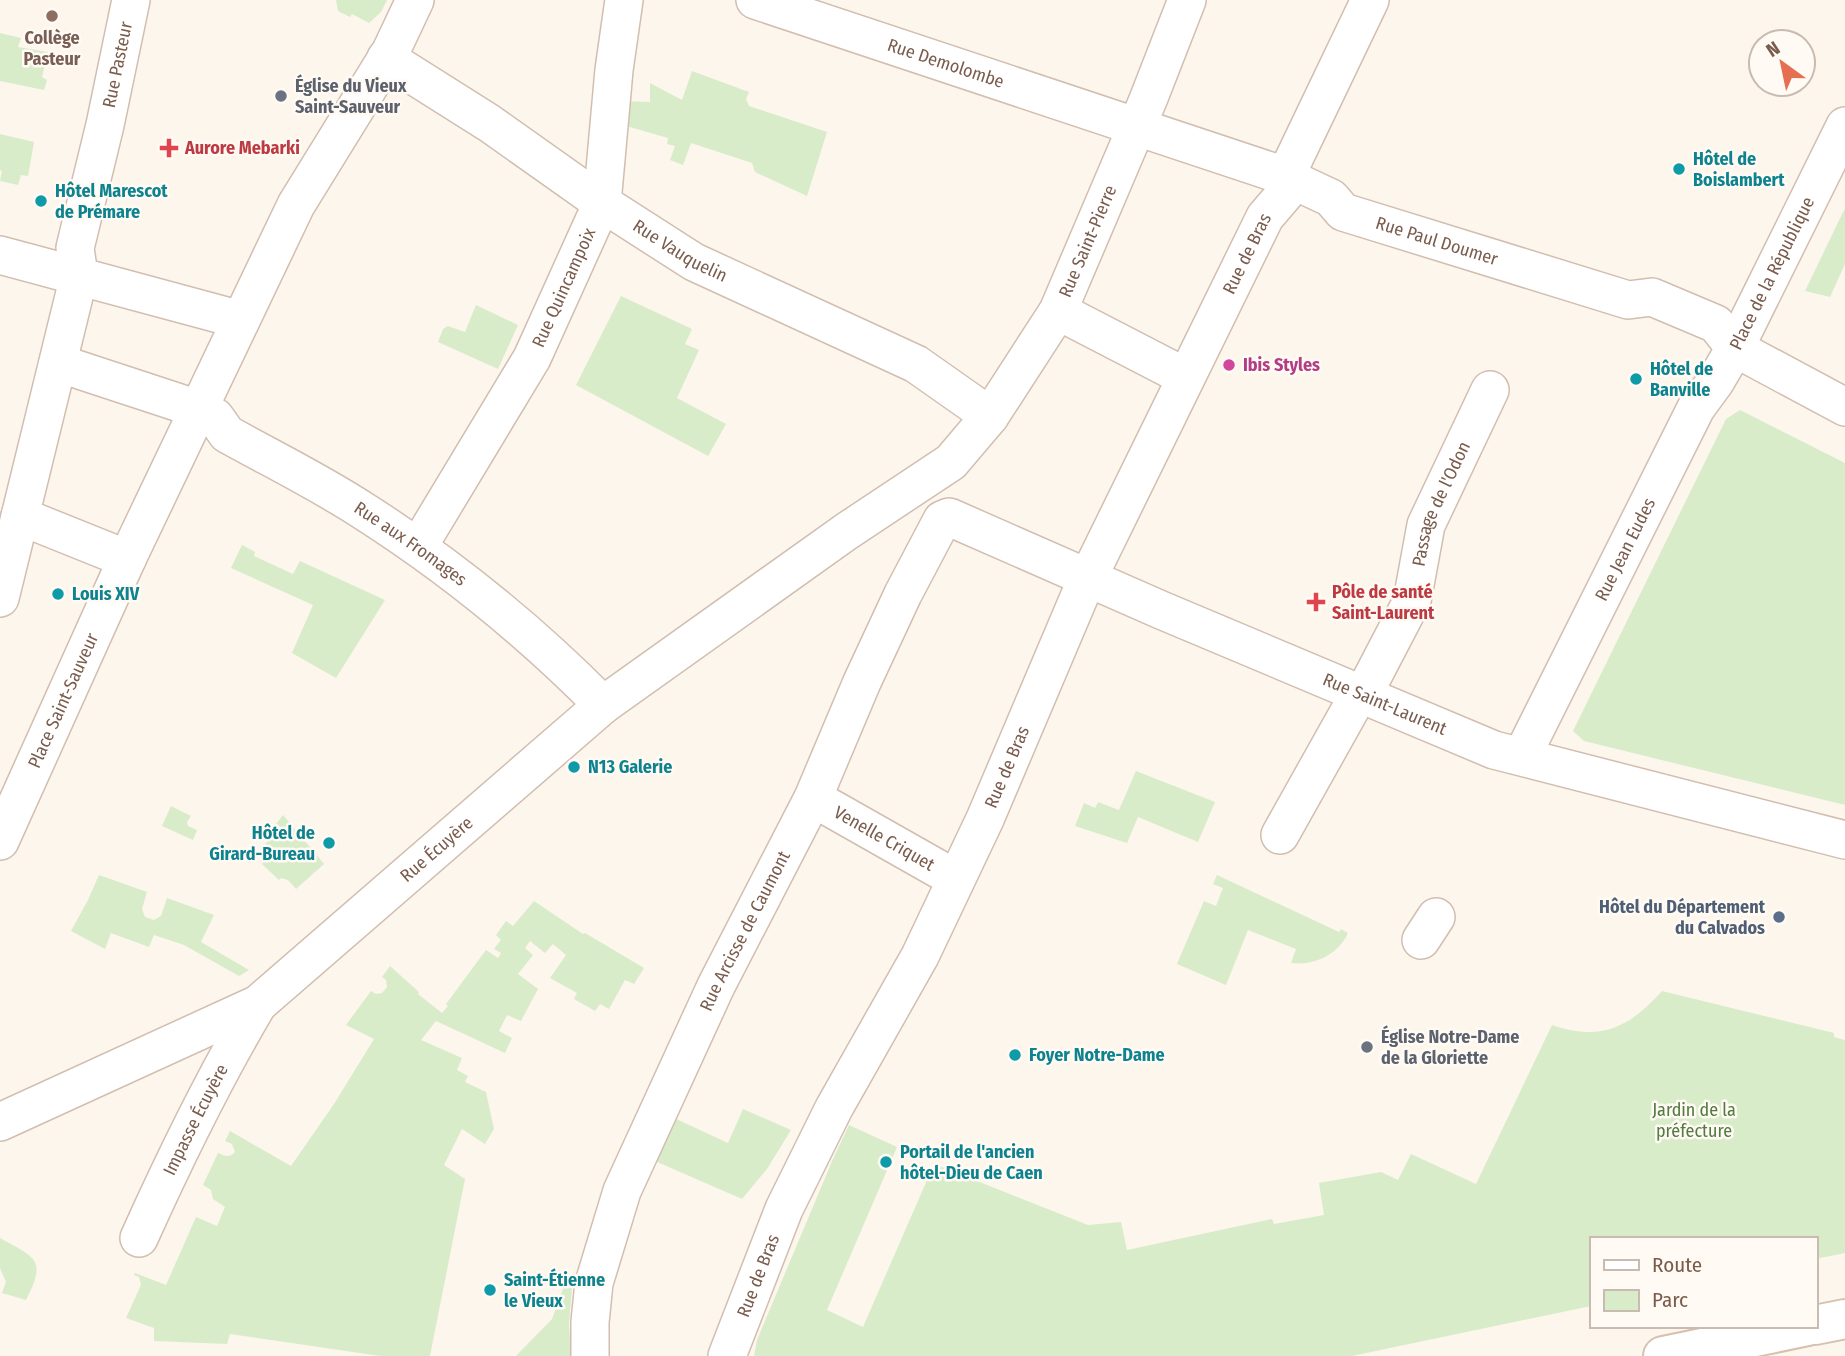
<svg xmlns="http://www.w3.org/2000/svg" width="1845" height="1356" font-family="'Fira Sans Condensed',sans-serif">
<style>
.green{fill:#d8ecc9}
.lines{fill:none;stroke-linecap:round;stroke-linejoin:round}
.street-casing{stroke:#d1beb0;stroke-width:40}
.secondary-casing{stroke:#d6c0b0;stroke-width:42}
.street{stroke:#fff;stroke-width:37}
.secondary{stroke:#fff;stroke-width:38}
.education-dot{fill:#8d6e63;stroke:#fffaf3;stroke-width:2.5}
.worship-dot{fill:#6b7280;stroke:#fffaf3;stroke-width:2.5}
.health-dot{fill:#e0444e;stroke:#fffaf3;stroke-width:2.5}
.culture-dot{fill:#0f9aa8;stroke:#fffaf3;stroke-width:2.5}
.hotel-dot{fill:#d1479c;stroke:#fffaf3;stroke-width:2.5}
.service-dot{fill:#5c6f8a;stroke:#fffaf3;stroke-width:2.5}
.labels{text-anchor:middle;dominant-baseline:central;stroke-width:5;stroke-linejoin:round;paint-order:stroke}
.education-label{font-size:18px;font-weight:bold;fill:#785e54;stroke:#fffaf3}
.street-label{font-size:18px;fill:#7a5c4d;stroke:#fffaf3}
.worship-label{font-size:18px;font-weight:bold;fill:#5b616d;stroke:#fffaf3;text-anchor:start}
.health-label{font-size:18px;font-weight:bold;fill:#be3a42;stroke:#fffaf3;text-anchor:start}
.culture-label{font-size:18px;font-weight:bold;fill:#0d838f;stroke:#fffaf3;text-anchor:start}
.hotel-label{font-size:18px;font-weight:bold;fill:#b23c85;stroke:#fffaf3;text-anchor:start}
.service-label{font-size:18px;font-weight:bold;fill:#4e5e75;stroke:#fffaf3;text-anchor:end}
.park-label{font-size:18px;fill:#537a41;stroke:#fffaf3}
</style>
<rect width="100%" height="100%" fill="#fdf6ec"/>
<!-- green -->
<g class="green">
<polygon points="336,0 387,0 381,12 369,23 352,14 350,17 338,11"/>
<polygon points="0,33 21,38 18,47 48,52 42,77 47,80 44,90 0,81"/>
<polygon points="692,71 749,92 746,99 749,106 827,132 807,196 755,172 752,163 691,143 683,165 670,160 675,146 667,144 668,138 623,125 622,101 650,102 650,83 682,100"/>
<polygon points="0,134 34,142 28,176 21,175 18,185 0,181 2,171 0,170"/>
<polygon points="1845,208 1845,264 1830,297 1805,291"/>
<polygon points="621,296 692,329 685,344 699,350 677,398 726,424 708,456 576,385"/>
<polygon points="476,305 518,325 498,369 438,342 443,329 448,326 465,332"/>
<polygon points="1740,410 1845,463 1845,805 1584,741 1573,731 1726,419"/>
<polygon points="242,545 255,552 254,556 293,574 300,561 385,600 336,678 292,653 313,605 231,568"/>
<polygon points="1136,771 1215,802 1198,842 1138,817 1127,843 1075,826 1084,803 1095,808 1098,802 1119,810"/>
<polygon points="171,806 191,816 187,822 188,826 197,830 193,840 162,826"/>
<polygon points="283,815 324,864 296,889 288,880 281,878 279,880 262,864 264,861 259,851 280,827 276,824"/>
<polygon points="99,875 147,892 142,909 145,917 154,920 161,916 167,898 214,915 201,942 249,970 239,976 184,945 154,935 149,947 111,933 105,949 71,931 88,900"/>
<path d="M1217,875l122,57 2,-3 7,4c-10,22 -34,33 -57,30l5,-14 -48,-19 -22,55 -49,-21 27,-63 12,5 7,-18 -10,-4z"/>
<path d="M534,901l49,33 2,-1 59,35 -10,16 -9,-4 -16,29 -9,-5 -5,7 -21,-12 3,-6 -27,-15 16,-23 -13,-11 -8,9 -15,-12 -5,7 8,7 -15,19 20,15 -17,32 -14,-6 -8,16 13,7 -7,15 -69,-32 -15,19 41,18 -5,12 11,6 -3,6 21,10 8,37 -9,15 -23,-15 -18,36 21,14 -35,177h-50l-150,-22 -3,10 -73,-3v-13l-28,-10 15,-33 -2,-8 -5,-2 1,-2 31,12 30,-68 21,9 8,-19 -12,-8 -2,-9 -8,-5 15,-32c6,3 12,5 17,-1l-3,-8 -7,-3 5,-10 61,35 43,-62 40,-65 -28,-14 25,-34 5,3 6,-1 5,-6 -1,-7 -4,-3 8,-11 29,26 -1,2 24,19 6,-7 -2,-2 40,-54 12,8 3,-5 -7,-4 7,-9 -5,-5 10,-14 7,5z"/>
<path d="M1662,991l172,42v4l11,3v213l-30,6v-20h-224v67l-239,50h-598l3,-16 76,-181 16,-34 48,22 -70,163 36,17 71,-163 154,61 33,-3 6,28 145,-31 2,5 50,-9 -5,-32 62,-11 17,8 13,-26 65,30 76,-159c49,17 78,2 110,-34z"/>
<polygon points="743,1109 791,1130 767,1169 742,1199 655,1161 674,1118 728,1143"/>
<path d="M0,1238c36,20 47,21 26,62l-24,-7 4,-11 -6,-14z"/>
<polygon points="565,1283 571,1285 572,1288 569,1324 571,1356 516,1356 552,1319"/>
</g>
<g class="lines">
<!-- street casing -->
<g class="street-casing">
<g id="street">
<path id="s1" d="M755,0l527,175 49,23 12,14 285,88 24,-3 64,27 19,24 110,59"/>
<path id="s2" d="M386,58l103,65 113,80 92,59 222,102 74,52"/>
<polyline points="1291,165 1370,0"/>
<polyline points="0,255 241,320"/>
<polyline points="1058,311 1174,371"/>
<path id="s3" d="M58,363l140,46 17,8 12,17c45,25 92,48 135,76 88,56 168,121 241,195"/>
<polyline points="20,516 127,559"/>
<path id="s4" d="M418,547l114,-189 70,-155 12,-133 10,-70"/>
<path id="s5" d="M0,598l79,-322 -4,-28 30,-123 26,-125"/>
<path id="s6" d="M1363,695l49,-94 14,-76 64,-135"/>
<path id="s7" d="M1522,756l174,-348 19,-26 20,-34 110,-222"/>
<path id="s8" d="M813,798l143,81"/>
<polyline points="1280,835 1359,694"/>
<path id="s9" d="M0,841l127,-282 169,-354 95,-154 24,-51"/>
<polyline points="1421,940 1436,917"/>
<path id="s10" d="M0,1122l258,-118 345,-299 244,-174 104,-69 39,-46 68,-105 90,-211 39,-100"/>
<path id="s11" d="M139,1238c36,-80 74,-158 119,-234"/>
<path id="s12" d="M590,1356v-34l4,-39 28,-92 94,-205 97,-188 49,-116 41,-88 39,-74 7,-3 7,3 205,90 333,140 351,90"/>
<path id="s13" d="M727,1356l57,-147 50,-101 86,-152 65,-137 98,-231 182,-371 30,-35"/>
</g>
</g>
<!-- secondary casing -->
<g class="secondary-casing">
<g id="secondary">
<polyline points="1815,1325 1845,1319"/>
<polyline points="1663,1356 1808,1326"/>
</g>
</g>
<!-- street -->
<use href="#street" class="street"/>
<!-- secondary -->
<use href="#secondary" class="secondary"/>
</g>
<!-- markers -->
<circle class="education-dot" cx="52" cy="16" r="7"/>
<g class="worship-dot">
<circle cx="281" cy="96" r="7"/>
<circle cx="1367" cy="1047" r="7"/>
</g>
<g class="health-dot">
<path d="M165.5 137.5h7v7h7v7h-7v7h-7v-7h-7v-7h7z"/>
<path d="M1312.5 591.5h7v7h7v7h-7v7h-7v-7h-7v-7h7z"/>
</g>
<g class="culture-dot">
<circle cx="1679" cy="169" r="7"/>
<circle cx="41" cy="201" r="7"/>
<circle cx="1636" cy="379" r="7"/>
<circle cx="58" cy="594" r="7"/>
<circle cx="574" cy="767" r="7"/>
<circle cx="329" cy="843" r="7"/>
<circle cx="1015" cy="1055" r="7"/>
<circle cx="886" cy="1162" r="7"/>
<circle cx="490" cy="1290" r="7"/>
</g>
<circle class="hotel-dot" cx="1229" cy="365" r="7"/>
<circle class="service-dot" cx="1779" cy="917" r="7"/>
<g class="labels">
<!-- education labels -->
<g class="education-label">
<text x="52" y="38">Collège<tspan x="52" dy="21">Pasteur</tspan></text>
</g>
<!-- street labels -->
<g class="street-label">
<text stroke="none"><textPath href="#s1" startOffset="201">Rue Demolombe</textPath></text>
<text stroke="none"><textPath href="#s5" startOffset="548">Rue Pasteur</textPath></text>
<text stroke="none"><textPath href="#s1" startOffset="726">Rue Paul Doumer</textPath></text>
<text stroke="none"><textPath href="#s10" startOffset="1426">Rue Saint-Pierre</textPath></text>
<text stroke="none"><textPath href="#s2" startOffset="352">Rue Vauquelin</textPath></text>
<text stroke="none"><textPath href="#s13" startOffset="1220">Rue de Bras</textPath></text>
<text stroke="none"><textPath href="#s7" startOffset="544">Place de la République</textPath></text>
<text stroke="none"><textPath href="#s4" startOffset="298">Rue Quincampoix</textPath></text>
<text stroke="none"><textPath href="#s6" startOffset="208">Passage de l'Odon</textPath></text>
<text stroke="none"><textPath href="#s3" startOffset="401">Rue aux Fromages</textPath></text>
<text stroke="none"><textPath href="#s7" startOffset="231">Rue Jean Eudes</textPath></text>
<text stroke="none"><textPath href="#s9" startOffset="154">Place Saint-Sauveur</textPath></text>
<text stroke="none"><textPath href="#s12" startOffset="1395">Rue Saint-Laurent</textPath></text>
<text stroke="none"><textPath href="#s13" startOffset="653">Rue de Bras</textPath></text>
<text stroke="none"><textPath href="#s8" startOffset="82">Venelle Criquet</textPath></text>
<text stroke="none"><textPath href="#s10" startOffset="520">Rue Écuyère</textPath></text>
<text stroke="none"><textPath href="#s12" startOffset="457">Rue Arcisse de Caumont</textPath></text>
<text stroke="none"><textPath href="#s11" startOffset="131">Impasse Écuyère</textPath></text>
<text stroke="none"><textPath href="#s13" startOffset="86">Rue de Bras</textPath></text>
</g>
<!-- worship labels -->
<g class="worship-label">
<text x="295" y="86">Église du Vieux<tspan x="295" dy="21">Saint-Sauveur</tspan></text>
<text x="1381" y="1037">Église Notre-Dame<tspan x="1381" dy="21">de la Gloriette</tspan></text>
</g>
<!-- health labels -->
<g class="health-label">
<text x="185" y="148">Aurore Mebarki</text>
<text x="1332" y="592">Pôle de santé<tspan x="1332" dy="21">Saint-Laurent</tspan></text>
</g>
<!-- culture labels -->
<g class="culture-label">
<text x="1693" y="159">Hôtel de<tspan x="1693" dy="21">Boislambert</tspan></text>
<text x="55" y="191">Hôtel Marescot<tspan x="55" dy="21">de Prémare</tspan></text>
<text x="1650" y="369">Hôtel de<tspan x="1650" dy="21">Banville</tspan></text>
<text x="72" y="594">Louis XIV</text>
<text x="588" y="767">N13 Galerie</text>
<text x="315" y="833" text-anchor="end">Hôtel de<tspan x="315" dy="21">Girard-Bureau</tspan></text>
<text x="1029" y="1055">Foyer Notre-Dame</text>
<text x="900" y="1152">Portail de l'ancien<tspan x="900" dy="21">hôtel-Dieu de Caen</tspan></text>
<text x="504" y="1280">Saint-Étienne<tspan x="504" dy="21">le Vieux</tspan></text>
</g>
<!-- hotel labels -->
<g class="hotel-label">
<text x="1243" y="365">Ibis Styles</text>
</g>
<!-- service labels -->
<g class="service-label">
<text x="1765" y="907">Hôtel du Département<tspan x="1765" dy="21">du Calvados</tspan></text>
</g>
<!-- park labels -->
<g class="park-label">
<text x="1694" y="1110">Jardin de la<tspan x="1694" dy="21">préfecture</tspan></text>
</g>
</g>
<!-- legend -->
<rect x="1590" y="1237" width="228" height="91" fill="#fffaf3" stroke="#cabbb1" stroke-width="2"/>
<rect x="1604" y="1260" width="35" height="10" fill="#ffffff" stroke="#cabbb1" stroke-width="2"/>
<text x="1652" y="1272" font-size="21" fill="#7a5c4d">Route</text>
<rect x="1604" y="1290" width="35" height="21" fill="#d8ecc9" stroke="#cabbb1" stroke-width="2"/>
<text x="1652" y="1307" font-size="21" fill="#7a5c4d">Parc</text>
<!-- north arrow -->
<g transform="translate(1782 63) rotate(327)"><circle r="33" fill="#fffaf3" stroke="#cabbb1" stroke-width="2"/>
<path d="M0-5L12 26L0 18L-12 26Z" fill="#e76f51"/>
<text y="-10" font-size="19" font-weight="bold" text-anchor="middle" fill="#7a5c4d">N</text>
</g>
</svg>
